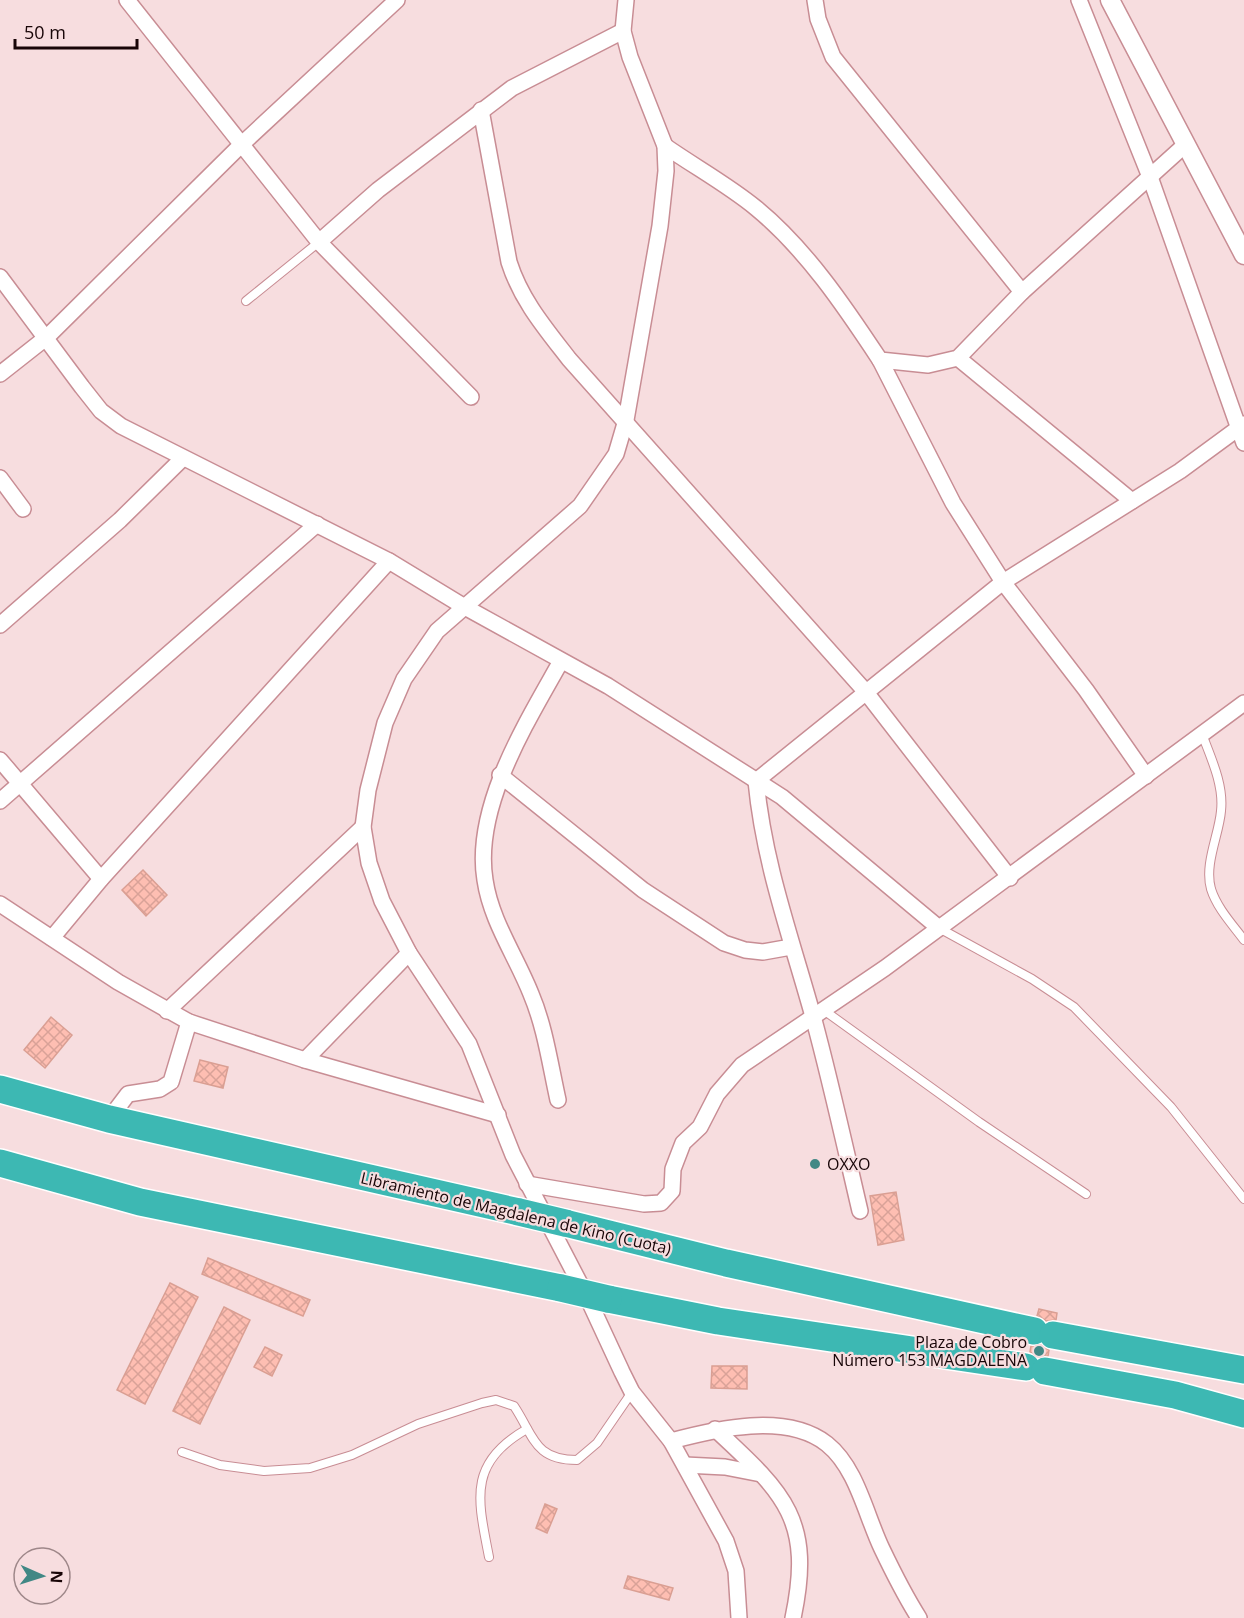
<svg xmlns="http://www.w3.org/2000/svg" width="1244" height="1618" font-family="'Open Sans',sans-serif">
<style>
.building{fill:url(#building-cross-hatch);stroke:#da9f93;stroke-width:1.5}
.lines{fill:none;stroke-linecap:round;stroke-linejoin:round}
.service-casing{stroke:#c88d94;stroke-width:10}
.minor-casing{stroke:#c88d94;stroke-width:18}
.tertiary-casing{stroke:#c88d94;stroke-width:21}
.motorway-casing{stroke:#fff;stroke-width:30}
.service{stroke:#fff;stroke-width:8}
.minor{stroke:#fff;stroke-width:15}
.tertiary{stroke:#fff;stroke-width:18}
.motorway{stroke:#3db8b3;stroke-width:27}
.motorway-bridge-casing{stroke:#fff;stroke-width:30;stroke-linecap:butt}
.motorway-bridge{stroke:#3db8b3;stroke-width:27}
.poi-dot{fill:#418885;stroke:#f7dddf;stroke-width:2}
.labels{text-anchor:middle;dominant-baseline:central;stroke-width:4.5;stroke-linejoin:round;paint-order:stroke}
.poi-label{font-size:16px;fill:#180507;stroke:#f7dddf;text-anchor:start}
.street-label{font-size:16px;fill:#180507;stroke:#f7dddf}
</style>
<defs>
<pattern id="building-cross-hatch" width="8" height="8" patternUnits="userSpaceOnUse" patternTransform="scale(1.5)"><rect width="8" height="8" fill="#febeb2"/><path d="M0 0l8 8M0 8l8-8" fill="none" stroke="#d9a298"/></pattern>
</defs>
<rect width="100%" height="100%" fill="#f7dddf"/>
<!-- building -->
<g class="building">
<polygon points="143,870 167,895 146,916 122,890"/>
<polygon points="51,1017 72,1035 45,1068 24,1050"/>
<polygon points="200,1060 228,1067 223,1088 194,1081"/>
<polygon points="896,1192 904,1240 878,1245 870,1196"/>
<polygon points="208,1258 310,1300 303,1316 202,1274"/>
<polygon points="170,1283 198,1297 145,1404 117,1390"/>
<polygon points="224,1307 250,1320 200,1424 173,1411"/>
<polygon points="1039,1309 1057,1313 1056,1320 1046,1321 1037,1316"/>
<polygon points="1041,1345 1049,1350 1048,1356 1038,1357 1030,1352 1031,1346"/>
<polygon points="265,1347 282,1355 272,1376 254,1367"/>
<polygon points="712,1366 747,1366 747,1389 711,1388"/>
<polygon points="545,1504 557,1509 547,1533 536,1528"/>
<polygon points="628,1576 673,1588 669,1600 624,1588"/>
</g>
<g class="lines">
<!-- service casing -->
<g class="service-casing">
<g id="service">
<polyline points="246,301 319,242"/>
<path d="M1202,734c9,24 22,51 19,77 -2,24 -17,53 -10,78 6,19 21,35 33,51"/>
<polyline points="939,928 1032,979 1074,1007 1171,1107 1244,1199"/>
<polyline points="825,1011 979,1122 1086,1194"/>
<path d="M182,1452l38,13 44,6 46,-3 42,-13 66,-31 64,-21 14,-3 18,6c20,30 20,54 63,54l20,-17 35,-51"/>
<path d="M489,1557c-11,-57 -22,-94 38,-128"/>
</g>
</g>
<!-- minor casing -->
<g class="minor-casing">
<g id="minor">
<polyline points="127,0 319,242 471,397"/>
<polyline points="626,0 623,31 630,57 665,146 666,171 660,226 626,420 616,454 580,506 437,631 404,679 385,723 368,790 363,827 369,863 382,901 409,953 469,1044 513,1155 590,1303 622,1372 632,1392 671,1441 726,1541 736,1571 739,1618"/>
<polyline points="815,0 818,19 833,57 1022,292"/>
<polyline points="1079,0 1150,177 1244,443"/>
<path d="M481,110l28,152c12,38 36,66 60,97l296,332 145,187"/>
<path d="M665,146c30,21 63,39 91,62 50,41 89,99 124,152l48,5 30,-7 64,-66 163,-147"/>
<polyline points="319,242 378,190 512,88 623,31"/>
<polyline points="0,277 82,387 101,411 121,426 389,561 463,606 608,686 782,797 939,928"/>
<polyline points="958,358 1132,501"/>
<polyline points="880,360 953,503 1003,582 1086,690 1146,776"/>
<polyline points="0,374 47,337 242,144 397,0"/>
<polyline points="0,478 23,509"/>
<polyline points="0,625 120,520 183,458"/>
<polyline points="0,760 101,879"/>
<polyline points="500,775 643,890 724,943 745,950 763,952 791,947"/>
<polyline points="0,801 317,524"/>
<polyline points="0,904 118,982 189,1022 305,1060 498,1115"/>
<polyline points="52,938 101,879 389,561"/>
<polyline points="167,1011 363,827"/>
<polyline points="305,1060 409,953"/>
<path d="M558,1100c-8,-36 -13,-73 -27,-106 -15,-38 -40,-73 -46,-114 -12,-73 42,-158 76,-219"/>
<polyline points="109,1119 128,1094 160,1089 171,1082 189,1022"/>
<polyline points="527,1184 644,1204 661,1203 672,1191 673,1169 683,1143 700,1127 717,1094 742,1065 885,968 1244,703"/>
<path d="M860,1211c-15,-64 -29,-128 -46,-191 -22,-80 -50,-155 -58,-239l247,-199 177,-111 64,-47"/>
<path d="M715,1429c69,64 99,90 78,189"/>
<path d="M671,1441c45,-12 115,-29 156,3 30,24 39,72 55,105 11,23 23,47 37,69"/>
<polyline points="685,1465 725,1467 761,1474"/>
</g>
</g>
<!-- tertiary casing -->
<g class="tertiary-casing">
<polyline id="tertiary" points="1110,0 1244,255"/>
</g>
<!-- motorway casing -->
<g class="motorway-casing">
<g id="motorway">
<polyline points="0,1089 109,1119 519,1212"/>
<polyline points="0,1163 140,1202 561,1288"/>
<polyline points="565,1223 726,1263 1034,1331"/>
<polyline points="608,1299 718,1321 1026,1367"/>
<polyline points="1053,1335 1244,1370"/>
<polyline points="1045,1371 1175,1395 1244,1414"/>
</g>
</g>
<!-- service -->
<use href="#service" class="service"/>
<!-- minor -->
<use href="#minor" class="minor"/>
<!-- tertiary -->
<use href="#tertiary" class="tertiary"/>
<!-- motorway -->
<use href="#motorway" class="motorway"/>
<!-- motorway-bridge casing -->
<g class="motorway-bridge-casing">
<g id="motorway-bridge">
<polyline points="519,1212 565,1223"/>
<polyline points="561,1288 608,1299"/>
</g>
</g>
<!-- motorway-bridge -->
<use href="#motorway-bridge" class="motorway-bridge"/>
</g>
<!-- markers -->
<g class="poi-dot">
<circle cx="815" cy="1164" r="6"/>
<circle cx="1039" cy="1351" r="6"/>
</g>
<g class="labels">
<!-- poi labels -->
<g class="poi-label">
<text x="827" y="1164">OXXO</text>
<text x="1027" y="1342" text-anchor="end">Plaza de Cobro<tspan x="1027" dy="18">Número 153 MAGDALENA</tspan></text>
</g>
<!-- street labels -->
<g class="street-label">
<text transform="translate(516 1213) rotate(13)">Libramiento de Magdalena de Kino (Cuota)</text>
</g>
</g>
<!-- north arrow -->
<g transform="translate(42 1576) rotate(93)"><circle r="28" fill="#f7dddf" stroke="#9e8789" stroke-width="1.5"/>
<path d="M0-4.5L10 22L0 15L-10 22Z" fill="#418885"/>
<text y="-9" font-size="16" font-weight="bold" text-anchor="middle" fill="#180507">N</text>
</g>
<!-- scale -->
<path d="M15 39v9h122v-9" fill="none" stroke="#180507" stroke-width="3"/>
<text x="24" y="39" font-size="18" fill="#180507" stroke="#f7dddf" stroke-width="4.5" paint-order="stroke">50 m</text>
</svg>
